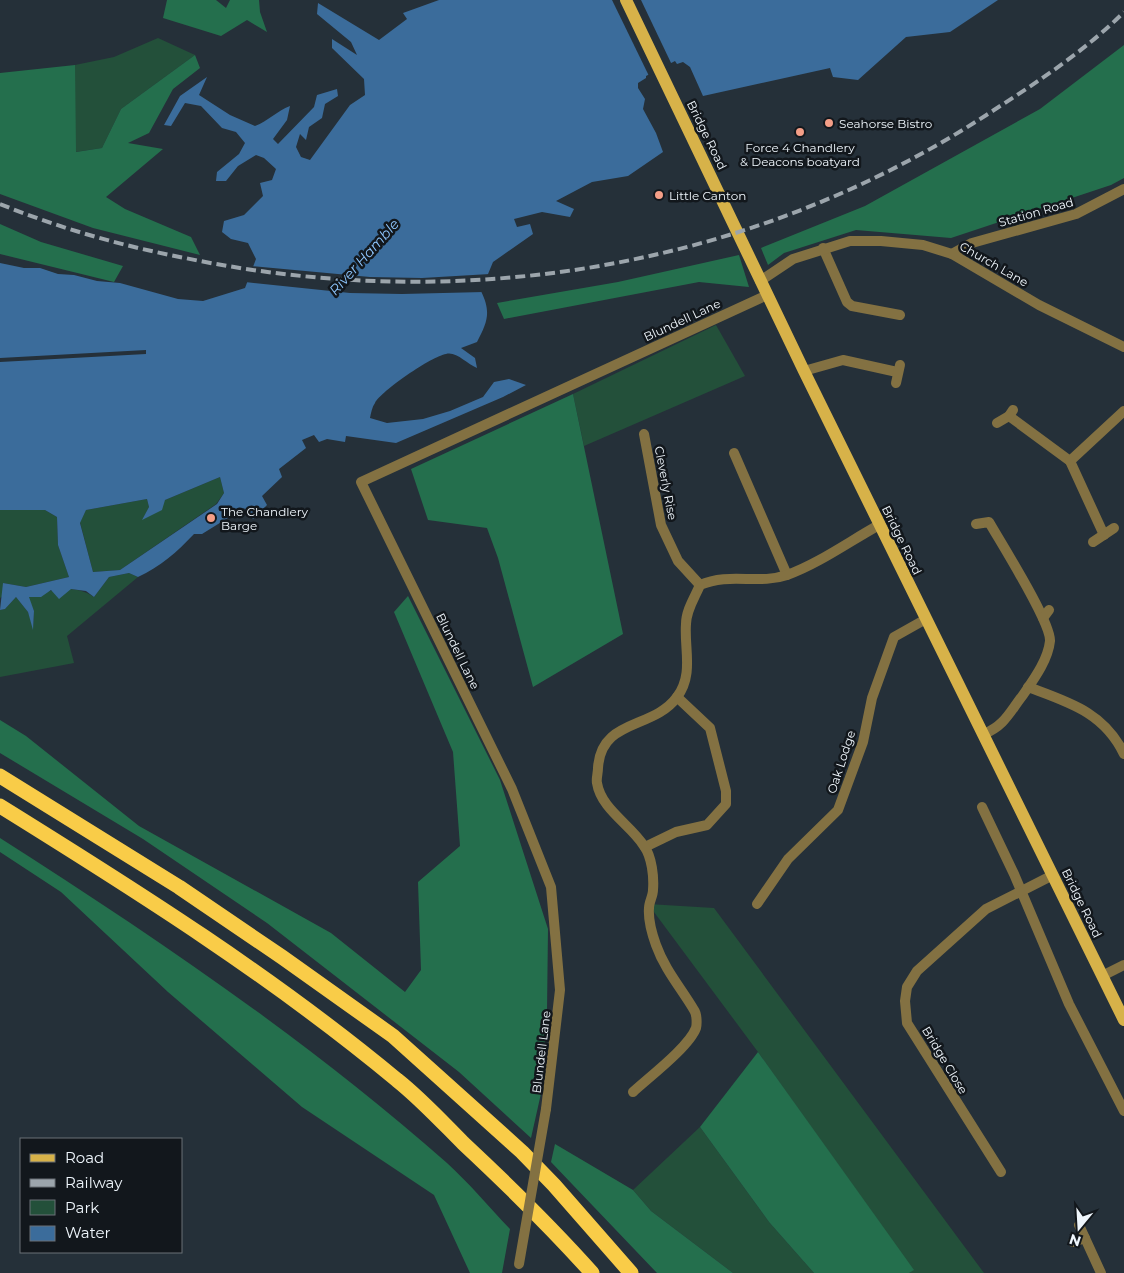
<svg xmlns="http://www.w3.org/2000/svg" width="1124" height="1273" font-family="Montserrat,sans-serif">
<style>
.green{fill:#23503a}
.forest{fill:#246f4d}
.water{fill:#3b6c9b;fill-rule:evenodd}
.pier{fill:#253039}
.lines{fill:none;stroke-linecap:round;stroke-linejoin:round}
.street{stroke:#837142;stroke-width:10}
.primary{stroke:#d7b249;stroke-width:12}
.highway{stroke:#f9cc48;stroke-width:15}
.rail{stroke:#9ca5ac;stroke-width:4;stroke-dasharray:10 5;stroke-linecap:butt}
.street-bridge{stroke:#837142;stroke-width:10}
.poi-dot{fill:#f49e87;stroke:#12171c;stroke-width:2}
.labels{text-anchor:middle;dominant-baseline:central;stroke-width:5;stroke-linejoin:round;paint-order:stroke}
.poi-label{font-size:12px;fill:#eff6fc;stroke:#12171c;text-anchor:start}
.street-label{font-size:12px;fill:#eff6fc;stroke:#12171c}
.water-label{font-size:14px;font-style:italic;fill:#8ec6fd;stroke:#12171c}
</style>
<rect width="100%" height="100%" fill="#253039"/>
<!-- green -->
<g class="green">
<polygon points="158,38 195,55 121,109 102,148 75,152 75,65 114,57"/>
<polygon points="716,325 745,376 584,446 573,394"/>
<polygon points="220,477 224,493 216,504 120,570 93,572 80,522 86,510 147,499 149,507 143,519 165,500"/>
<polygon points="8,509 45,510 57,517 58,545 69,577 26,587 3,583 3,596 0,598 0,510"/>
<path d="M129,573l9,4 -71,59 7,27 -74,14v-67l5,-1 11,-12 12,15 5,15 1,-16 -6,-14c22,-7 46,-14 66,0l15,-20z"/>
<polygon points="648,904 714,908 984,1273 909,1273 913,1270 758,1052"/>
<polygon points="700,1127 769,1222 814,1273 733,1273 651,1211 633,1190"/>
</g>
<!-- forest -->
<g class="forest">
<polygon points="167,0 216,0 226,8 230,0 259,0 260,12 267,32 247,20 221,36 163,18"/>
<polygon points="1124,45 1124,178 1111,185 951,238 856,230 784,253 768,265 761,248 865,206 1040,109"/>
<polygon points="195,55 200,68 173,89 149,133 128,143 163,149 106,197 125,209 191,237 200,255 93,228 0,194 0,73 75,65 76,152 102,148 121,109"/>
<polygon points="0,224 41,242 123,266 114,282 0,254"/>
<polygon points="739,255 749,287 699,282 504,319 497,303 618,282"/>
<polygon points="573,394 623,634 533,687 498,558 487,528 428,520 411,469"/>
<polygon points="408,596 500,780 548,929 547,1011 542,1089 531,1138 459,1072 267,923 143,839 0,753 0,720 26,736 139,826 331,933 405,992 421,970 418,882 460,846 453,752 394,612"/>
<path d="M0,838c155,99 309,203 447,325 22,20 42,44 63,66l-8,44h-32l-36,-78 -132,-88 -134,-115 -107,-100 -61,-40z"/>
<polygon points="758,1052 914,1270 909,1273 814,1273 769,1222 700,1127"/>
<polygon points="555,1144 633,1190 651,1211 733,1273 657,1273 551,1162"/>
</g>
<!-- water -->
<path class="water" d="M439,0h559l-48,32 -44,5 -48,43 -25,-3 -3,-9 -127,28 -13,-29 -7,-5 -6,2 -2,-3 -29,15v2l-8,5v5l7,11 -2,10 13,24 7,19 -35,24 -36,6 -36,19 18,8 -4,8 -28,-5 -28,7 3,8 13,-3 3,10 -40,28 -12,29c10,21 7,30 -4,51l-16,6 14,10 2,10c-10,-4 -21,-17 -31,-14 -14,2 -65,37 -71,49 -3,4 -4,10 -5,15l17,5 36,-4 27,-8 33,-14 11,-15 15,-3 17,6 -23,12 -107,46 -50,-7 -1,6 -18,-3 -8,3 -5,-7 -12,5 4,8 -27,21 3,8 -20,19 5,9 -14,14 -9,-11 -42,26h-8c-17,18 -34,33 -56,43l-9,-4 -20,4 -15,20 -8,-6 -15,-2 -12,10 -8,-9 -10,7h-12l5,14 -1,19 -5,-18 -12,-15 -11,12 -5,1 3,-27 23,4 43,-10 -11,-32 -1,-28 -12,-7h-45v-247l24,5h16l18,6 16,1 23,6 23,2 58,16 25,2 42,-13 11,-29 -8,-16 -17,-4 -9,-7 2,-11 20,-6 19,-19 -3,-13 12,-3 4,-11 -12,-11 -8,-3 -18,11 -12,15h-10l1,-9 22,-18 6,-11 -9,-11 -14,-4 -21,-22 -16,-3 -14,23 -7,-1 16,-29 27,-19 -8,18 31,20 25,11c13,-5 22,-15 35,-20l-3,14 -14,19 5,5 36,-37 3,-12 20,-6 1,7 -13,8 -3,14 -13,9 -3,13 -6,-6 -4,13 5,10 9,3 40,-55 15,-10 -1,-16 -32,-31v-9l25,16 -6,-13 -34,-28 1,-11 61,37 28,-21 -4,-6zM220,477l4,16 -7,11 -97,66 -27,2 -13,-49 6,-13 61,-11 2,8 -7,13 20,-10 3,-10z"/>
<!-- pier -->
<g class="pier">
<polygon points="612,0 641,0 672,65 649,76"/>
<polygon points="251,266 370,277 422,278 490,274 484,292 402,294 350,293 245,282"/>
<polygon points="146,350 146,354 0,362 0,358"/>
</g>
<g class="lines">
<!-- street -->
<g class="street">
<polyline points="823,248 847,302 852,306 900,315"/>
<polyline points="952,254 972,243 1076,214 1124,189"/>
<polyline points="760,281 793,259 850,241 881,241 923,245 952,254 1039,305 1124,347"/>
<polyline points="804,371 843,360 897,372"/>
<polyline points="896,383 900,365"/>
<polyline points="1009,416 1070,461 1104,535"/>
<polyline points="997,423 1009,416 1013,410"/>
<polyline points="644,434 661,525 678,561 700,585"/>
<polyline points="734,453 787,575"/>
<polyline points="1070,461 1124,411"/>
<path d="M976,524l13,-2c12,21 62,100 61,119 -2,19 -16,38 -27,54 -14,18 -18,30 -39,39"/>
<polyline points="1093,542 1114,528"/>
<polyline points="1043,618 1049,610"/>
<path d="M1028,687c40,15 76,25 96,67"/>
<polyline points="982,807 1014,874 1069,1004 1124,1111"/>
<polyline points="645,847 676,832 707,825 726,804 726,791 710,728 677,697"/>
<polyline points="757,904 788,859 838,810 863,742 872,698 894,637 926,619"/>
<polyline points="1102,976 1124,965"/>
<path d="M633,1092c15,-14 56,-45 63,-64 1,-4 1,-14 -2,-18 -13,-22 -29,-40 -38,-65 -4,-11 -8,-25 -7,-37 0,-6 4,-12 4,-18 1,-13 -1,-33 -9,-44 -13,-21 -43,-37 -47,-63 -1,-4 1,-10 1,-15 3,-50 55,-38 79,-71 17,-23 7,-48 9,-73 0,-14 9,-27 14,-39 30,-13 58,0 87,-10 31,-11 63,-34 92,-50"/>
<polyline points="546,1109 560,990 551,887 512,789 361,482 767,295"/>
<polyline points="1001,1172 907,1023 905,1001 907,987 917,971 986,909 1053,875"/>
<polyline points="1079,1225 1101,1273"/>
<polyline points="1073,1242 1085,1238"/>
</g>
<!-- primary -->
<polyline class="primary" points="626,0 804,371 1124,1020"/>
<!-- highway -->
<g class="highway">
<polyline points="0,776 179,887 282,957 393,1036 522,1152 554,1185 631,1273"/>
<path d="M0,806c137,85 273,171 397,274 24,19 45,42 66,63 45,42 88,84 129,130"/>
</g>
<!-- rail -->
<path class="rail" d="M0,204c59,24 122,42 185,54 280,58 570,10 809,-148 45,-29 92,-60 130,-98"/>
<!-- street-bridge -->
<polyline class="street-bridge" points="519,1264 546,1109"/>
</g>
<!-- markers -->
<g class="poi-dot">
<circle cx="829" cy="123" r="5"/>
<circle cx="800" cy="132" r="5"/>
<circle cx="659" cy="195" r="5"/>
<circle cx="211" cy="518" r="5"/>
</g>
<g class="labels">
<!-- poi labels -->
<g class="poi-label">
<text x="839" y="123">Seahorse Bistro</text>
<text x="800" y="147" text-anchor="middle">Force 4 Chandlery<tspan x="800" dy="14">&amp; Deacons boatyard</tspan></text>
<text x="669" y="195">Little Canton</text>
<text x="221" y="511">The Chandlery<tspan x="221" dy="14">Barge</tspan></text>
</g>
<!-- street labels -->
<g class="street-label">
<text transform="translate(707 135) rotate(64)">Bridge Road</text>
<text transform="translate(1036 212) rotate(-16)">Station Road</text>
<text transform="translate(994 264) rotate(30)">Church Lane</text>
<text transform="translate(682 320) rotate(-25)">Blundell Lane</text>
<text transform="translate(666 483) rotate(79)">Cleverly Rise</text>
<text transform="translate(902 540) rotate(64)">Bridge Road</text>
<text transform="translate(458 651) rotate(64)">Blundell Lane</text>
<text transform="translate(841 762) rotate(-72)">Oak Lodge</text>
<text transform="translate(1082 903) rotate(64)">Bridge Road</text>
<text transform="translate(541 1052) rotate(-83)">Blundell Lane</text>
<text transform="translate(945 1060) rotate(59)">Bridge Close</text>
</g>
<!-- water labels -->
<g class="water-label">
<text transform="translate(364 257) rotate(-48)">River Hamble</text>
</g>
</g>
<!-- legend -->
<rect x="20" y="1138" width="162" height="115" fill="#12171c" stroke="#6a7076"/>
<rect x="30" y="1154" width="25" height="8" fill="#d7b249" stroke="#6a7076"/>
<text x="65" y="1163" font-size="15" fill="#eff6fc">Road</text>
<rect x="30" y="1179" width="25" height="8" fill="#9ca5ac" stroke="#6a7076"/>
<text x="65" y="1188" font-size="15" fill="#eff6fc">Railway</text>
<rect x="30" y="1200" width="25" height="15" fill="#23503a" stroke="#6a7076"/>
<text x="65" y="1213" font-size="15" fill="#eff6fc">Park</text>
<rect x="30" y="1226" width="25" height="15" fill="#3b6c9b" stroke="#6a7076"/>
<text x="65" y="1238" font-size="15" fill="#eff6fc">Water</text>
<!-- north arrow -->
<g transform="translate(1079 1228) rotate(198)" stroke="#12171c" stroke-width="4" paint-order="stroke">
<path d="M0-4L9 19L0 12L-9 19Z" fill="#eff6fc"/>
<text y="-8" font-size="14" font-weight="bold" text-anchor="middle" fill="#eff6fc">N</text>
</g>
</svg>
